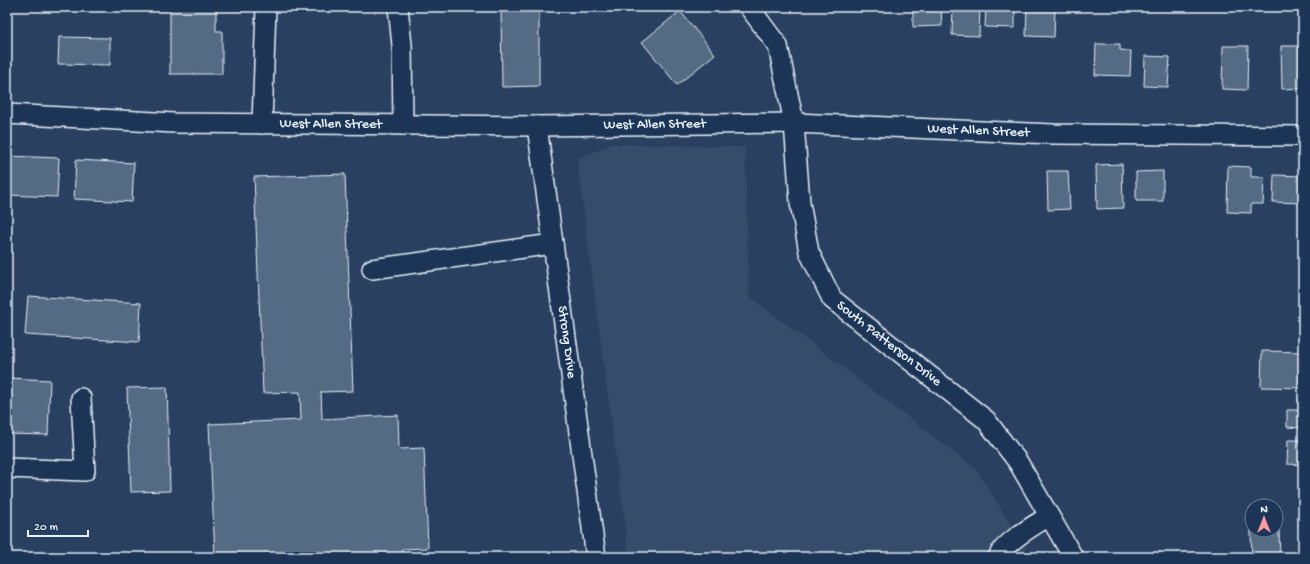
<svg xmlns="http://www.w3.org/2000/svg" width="1310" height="564" font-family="'Gochi Hand',sans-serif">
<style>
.built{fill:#364d6b}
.building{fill:#556a83;stroke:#e8f1f8}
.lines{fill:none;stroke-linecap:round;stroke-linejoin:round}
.minor-casing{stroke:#e8f1f8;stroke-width:22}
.minor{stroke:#1d3557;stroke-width:19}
.labels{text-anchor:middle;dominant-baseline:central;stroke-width:3;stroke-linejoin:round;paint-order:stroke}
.street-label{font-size:14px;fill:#e8f1f8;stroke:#1d3557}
</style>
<rect width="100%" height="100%" fill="#294061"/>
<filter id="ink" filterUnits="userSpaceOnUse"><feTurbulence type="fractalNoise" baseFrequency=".025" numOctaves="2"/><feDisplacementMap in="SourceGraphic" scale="8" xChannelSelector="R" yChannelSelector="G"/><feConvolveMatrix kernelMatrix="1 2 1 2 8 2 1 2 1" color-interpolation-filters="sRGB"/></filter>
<g filter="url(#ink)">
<!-- built -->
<polygon class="built" points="612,144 745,147 749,296 976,469 1031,557 629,557 577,159"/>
<!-- building -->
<g class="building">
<polygon points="170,7 216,7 216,31 222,31 222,74 170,74"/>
<polygon points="501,7 539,7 539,86 502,87"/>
<polygon points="913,7 941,7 942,26 913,27"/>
<polygon points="953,7 980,7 979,36 952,35"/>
<polygon points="986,7 1015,7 1015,28 985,27"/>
<polygon points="1027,7 1055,7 1054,37 1026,36"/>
<polygon points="680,11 715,54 677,85 642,42"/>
<polygon points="7,18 9,18 8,48 7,48"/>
<polygon points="59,37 110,38 110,65 58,64"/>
<polygon points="1096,44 1120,44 1120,50 1131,51 1130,76 1095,75"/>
<polygon points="1223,46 1248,46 1247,90 1222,89"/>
<polygon points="1281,46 1303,46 1303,88 1282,89"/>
<polygon points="1145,56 1170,57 1168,87 1144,86"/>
<polygon points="7,156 59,158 57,197 7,195"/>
<polygon points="76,160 134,163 132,202 74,199"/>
<polygon points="1122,164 1123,208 1097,209 1096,165"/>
<polygon points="1228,166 1251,167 1251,177 1264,177 1263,204 1251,204 1251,213 1227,212"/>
<polygon points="1047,171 1068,171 1070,209 1048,210"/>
<polygon points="1163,171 1163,201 1136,201 1136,172"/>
<polygon points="345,174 353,391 321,392 322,419 398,415 399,449 424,448 428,548 402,549 402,557 215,557 209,424 301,420 300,392 263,393 254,177"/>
<polygon points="1274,175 1303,176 1303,203 1273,202"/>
<polygon points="28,296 141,303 139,342 25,335"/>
<polygon points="1262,351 1303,352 1303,388 1261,387"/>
<polygon points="7,378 50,380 48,435 7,434"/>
<polygon points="167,387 170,491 131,492 127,388"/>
<polygon points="1299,400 1303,401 1303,428 1287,427 1287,410 1299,410"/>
<polygon points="1288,440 1303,440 1303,465 1287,464"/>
<polygon points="1267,506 1278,506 1280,557 1252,557 1250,507 1252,507 1252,530 1276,530 1276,506"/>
</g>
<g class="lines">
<!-- minor casing -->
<g class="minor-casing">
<g id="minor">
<polyline points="398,7 402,45 403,125"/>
<path id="s1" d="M749,7l29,39 16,77 6,80 9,49 23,47 154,121 32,42 55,95"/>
<path id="s2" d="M7,114l167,9 363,3 257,-3 259,11 250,2"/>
<polyline points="262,124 266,7"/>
<path id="s3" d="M537,126l59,431"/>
<polyline points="372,269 553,244"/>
<polyline points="7,468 85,471 81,398"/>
<path d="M998,557c6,-15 37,-32 51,-41"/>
</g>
</g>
<!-- minor -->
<use href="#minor" class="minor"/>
</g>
</g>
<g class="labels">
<!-- street labels -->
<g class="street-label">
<text stroke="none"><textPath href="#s2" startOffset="324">West Allen Street</textPath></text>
<text stroke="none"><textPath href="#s2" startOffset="648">West Allen Street</textPath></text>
<text stroke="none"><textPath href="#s2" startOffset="972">West Allen Street</textPath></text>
<text stroke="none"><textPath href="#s3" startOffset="218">Strong Drive</textPath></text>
<text stroke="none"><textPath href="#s1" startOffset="382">South Patterson Drive</textPath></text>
</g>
</g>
<!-- margin -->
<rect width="1310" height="564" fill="none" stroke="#1d3557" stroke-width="24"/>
<rect x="12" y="12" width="1286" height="540" fill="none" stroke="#e8f1f8" stroke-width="1.5" filter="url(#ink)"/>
<!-- north arrow -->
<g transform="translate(1264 518)"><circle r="19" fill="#1d3557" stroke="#6e8097"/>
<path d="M0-3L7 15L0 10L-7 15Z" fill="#ff9aa2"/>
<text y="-6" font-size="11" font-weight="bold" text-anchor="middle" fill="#e8f1f8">N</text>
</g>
<!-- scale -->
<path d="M28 530v6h60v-6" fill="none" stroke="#e8f1f8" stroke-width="2"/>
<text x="34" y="530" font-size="12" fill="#e8f1f8" stroke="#1d3557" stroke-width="3" paint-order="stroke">20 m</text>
</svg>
